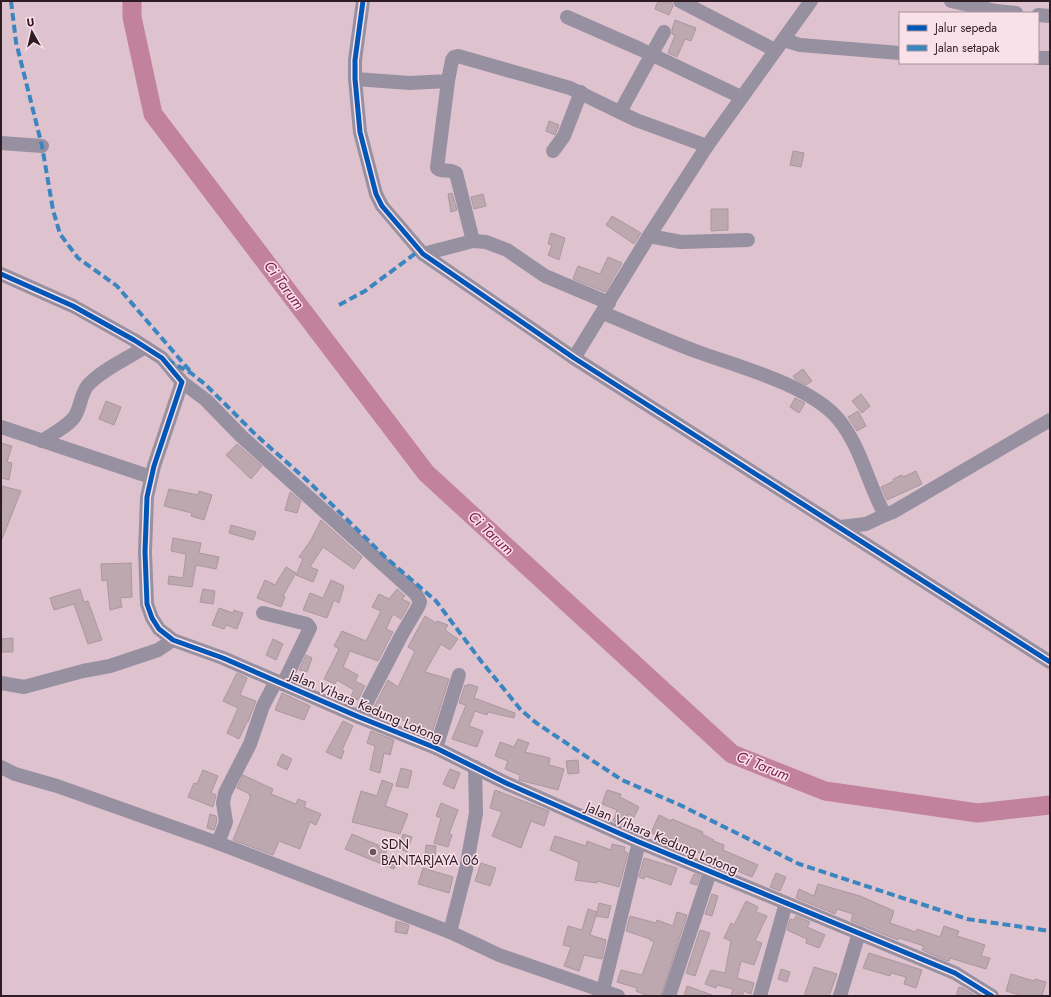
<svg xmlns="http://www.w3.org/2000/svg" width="1051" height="997" font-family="Jost,sans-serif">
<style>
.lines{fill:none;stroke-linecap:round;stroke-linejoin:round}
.river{stroke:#c2829d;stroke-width:19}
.building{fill:#bea8b0;stroke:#ab979f}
.minor{stroke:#9790a1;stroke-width:14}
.quiet{stroke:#3b86c1;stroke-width:4;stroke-dasharray:8 4;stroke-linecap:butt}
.cycleway-casing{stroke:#fae0e9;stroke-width:8}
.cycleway{stroke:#0057b8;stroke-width:5}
.poi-dot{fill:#6c565f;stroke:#fae0e9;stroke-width:1.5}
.labels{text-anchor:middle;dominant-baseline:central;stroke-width:3;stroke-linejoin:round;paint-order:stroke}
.street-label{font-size:14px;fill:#2e1c24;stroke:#fae0e9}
.poi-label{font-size:14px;fill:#2e1c24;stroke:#fae0e9;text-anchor:start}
.water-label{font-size:15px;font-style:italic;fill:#7d1c4f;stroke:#fae0e9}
</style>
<rect width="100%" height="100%" fill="#dec2cd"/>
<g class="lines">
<!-- river -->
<polyline class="river" points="132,1 132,17 153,114 426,473 732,754 825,791 978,813 1050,805"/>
</g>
<!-- building -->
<g class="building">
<polygon points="658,1 672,3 673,6 669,15 655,9"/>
<polygon points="675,20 696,28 691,41 685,39 677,57 668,53 675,35 672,34 672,29"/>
<polygon points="549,121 559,125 555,135 546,131"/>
<polygon points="793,151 804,153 801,167 790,165"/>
<polygon points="452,193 457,210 451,212 448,194"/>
<polygon points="483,194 486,206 474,209 471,197"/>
<polygon points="711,209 728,209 728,230 711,231"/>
<polygon points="612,216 641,233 634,244 606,225"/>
<polygon points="551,233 565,238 559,260 548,255 552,245 548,244"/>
<polygon points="608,257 622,263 605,292 573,279 578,266 600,274"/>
<polygon points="803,369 812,381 806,385 795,379 793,376"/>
<polygon points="861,394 870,406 862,413 852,401"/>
<polygon points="795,398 805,403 799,413 790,407"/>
<polygon points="106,401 121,407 114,425 99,419"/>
<polygon points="858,411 866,426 857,431 848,417"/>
<polygon points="1,443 12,446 7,462 12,463 9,480 1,478"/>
<polygon points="237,444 262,466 251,479 226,455"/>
<polygon points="916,471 922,484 887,500 881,487 894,481 893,479 902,475 903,477"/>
<polygon points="2,486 21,491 2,539 1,539"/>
<polygon points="169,489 198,495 199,491 212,495 204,520 191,516 192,513 164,506"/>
<polygon points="290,492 301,501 297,513 285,510"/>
<polygon points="321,520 362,557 354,569 323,547 310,567 318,570 313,582 296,575 303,559 299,557 311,540"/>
<polygon points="231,525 256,532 253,540 229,533"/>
<polygon points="173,538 201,543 199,553 219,557 216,569 196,565 192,587 168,584 169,576 183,578 186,554 171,551"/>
<polygon points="131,563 132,597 120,598 122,607 110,610 107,580 102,581 101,564"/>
<polygon points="286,567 296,573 283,596 285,597 281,607 257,598 265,580 275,585"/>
<polygon points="331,580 344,586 339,603 334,600 327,618 303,610 310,593 323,598"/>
<polygon points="80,589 84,602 88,601 102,640 88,644 74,604 54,610 50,598"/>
<polygon points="203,589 215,591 213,604 200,602"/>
<polygon points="397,589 405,596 402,599 410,603 401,619 393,614 386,629 393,632 378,661 350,651 343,667 358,675 355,681 365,686 358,700 351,696 354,690 337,680 335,684 324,679 339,649 334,646 342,631 366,641 381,611 372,607 379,594 389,599"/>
<polygon points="219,608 233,613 234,610 243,613 237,629 226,625 224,629 212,625"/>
<polygon points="425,616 436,623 437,621 448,625 445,630 458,639 450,650 441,644 425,672 449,679 432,733 384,712 383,715 374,711 373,714 371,713 388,680 398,687 415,651 408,647"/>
<polygon points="13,638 13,652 2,652 2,639"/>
<polygon points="273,639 283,644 276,660 266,655"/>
<polygon points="306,655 312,658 307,672 299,670"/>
<polygon points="237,673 247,678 240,695 256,701 248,722 247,722 239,739 227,733 238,708 223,701"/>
<polygon points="468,684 478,687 474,698 515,713 514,718 488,712 487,715 475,711 469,726 483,731 477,747 452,739 466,705 459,703 465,685 467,686"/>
<polygon points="282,693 310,706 304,720 275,710"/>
<polygon points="343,721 353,726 342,750 344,751 341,759 326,752"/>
<polygon points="371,731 394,740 390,755 384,753 380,773 370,770 375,746 367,743"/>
<polygon points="518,739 529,743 525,752 550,758 549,765 564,769 558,790 519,780 520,775 505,769 508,761 495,756 500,742 514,747"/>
<polygon points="282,754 292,759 287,770 277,765"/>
<polygon points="578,760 579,773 568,774 566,761"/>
<polygon points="401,768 412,771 408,788 396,786"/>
<polygon points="450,769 460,773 454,789 443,784"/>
<polygon points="203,770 218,776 211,793 216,795 213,807 188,797 194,783 197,784"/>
<polygon points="243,775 273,789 271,794 296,804 298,799 306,802 304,807 321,814 316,825 310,822 300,849 279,841 273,855 233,840 251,796 249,796 250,794 237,788"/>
<polygon points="382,780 393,784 385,806 408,814 400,834 352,822 361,791 377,796"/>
<polygon points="495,790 549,811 544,826 531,821 521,848 492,836 502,812 490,808"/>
<polygon points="607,790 621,794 620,797 639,807 634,817 629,814 624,826 613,821 617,810 602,804"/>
<polygon points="441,803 458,810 449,834 452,835 448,847 434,843 441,818 436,816"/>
<polygon points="210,814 216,816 217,821 214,830 207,828"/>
<polygon points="659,815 671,821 672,819 703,832 702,834 714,840 713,841 724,845 723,850 758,865 752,877 735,870 736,867 712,860 696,851 696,850 672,839 651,833"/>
<polygon points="352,834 387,849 385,856 398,860 394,869 345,849"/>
<polygon points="403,834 412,837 407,852 398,848"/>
<polygon points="555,836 586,846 587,841 611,850 612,844 625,847 624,851 628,853 619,887 597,881 597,883 575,880 579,862 550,850"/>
<polygon points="426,845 436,846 435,856 425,855"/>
<polygon points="644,858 677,868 671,885 645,876 644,879 639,877"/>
<polygon points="481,863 496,868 490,886 475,881"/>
<polygon points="423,868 453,877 449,893 418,884"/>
<polygon points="776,873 786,877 780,891 770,887"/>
<polygon points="694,874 700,876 697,885 690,883"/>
<polygon points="818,884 860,896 894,911 890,923 916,932 917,929 940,937 944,926 959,931 957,936 985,945 981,956 990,958 986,969 950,958 949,961 947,961 922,950 924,946 899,938 898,940 851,921 853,914 837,909 835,914 796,898 799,889 814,896"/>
<polygon points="712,894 718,896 712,916 705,914"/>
<polygon points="746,901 758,907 756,912 767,916 755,941 762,943 754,965 741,961 737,978 754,983 751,994 744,991 742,996 731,996 733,989 717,985 716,988 705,984 711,970 725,973 731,941 724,938 731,923 734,925"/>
<polygon points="599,903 611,906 608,918 596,916"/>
<polygon points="588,909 597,912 590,935 606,940 602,959 584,955 579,971 564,966 571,947 563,945 568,926 582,930"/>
<polygon points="677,912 687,915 661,996 648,996 636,991 637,988 617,982 621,970 642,975 654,942 650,940 650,939 626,931 630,916 656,923 657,920 673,926"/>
<polygon points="796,916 810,922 807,927 825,935 819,948 806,943 807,939 787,930 790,919 794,920"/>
<polygon points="396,921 409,925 407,934 395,932"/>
<polygon points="700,930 710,933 695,976 686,973"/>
<polygon points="869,953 922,970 916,988 904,984 906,977 891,973 890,976 863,968"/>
<polygon points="814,967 837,974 829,996 804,996"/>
<polygon points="781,969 790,972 787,982 778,979"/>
<polygon points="1011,974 1034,981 1035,979 1046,982 1042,996 1023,996 1006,991"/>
<polygon points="687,986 712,995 711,996 684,996"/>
<polygon points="959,987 963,988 976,996 956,996"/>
</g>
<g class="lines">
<!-- minor -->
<g class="minor">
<polyline points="363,1 355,60 355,79 360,132 376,194 382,206 423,254 574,358 1050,662"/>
<polyline points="680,1 775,50"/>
<polyline points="951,1 996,11 1016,13"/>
<polyline points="1038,15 1050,16"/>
<polyline points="567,17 640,49 741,97"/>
<polyline points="784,40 800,45 900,53"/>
<polyline points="1038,58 1050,58"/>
<polyline points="355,79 410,83 448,81 452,60 454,57 458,56 570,88 636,120 707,146"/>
<path d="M448,81l-11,87c5,5 12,0 19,5l17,68"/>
<polyline points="620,112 664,32"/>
<polyline points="1,143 42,146"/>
<polyline points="553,151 564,136 581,92"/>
<polyline points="649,236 681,242 748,240"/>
<polyline points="423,254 473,241 486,242 507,250 545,276 609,303"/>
<polyline points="1,274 73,306 134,340 162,358 182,382 154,466 147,497 145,552 147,604 152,618 159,629 173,640 223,658 359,717 436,748 506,783 639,842 955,973 992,996"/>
<path d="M603,313c32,13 63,27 95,39 41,15 112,33 141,68 22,27 29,64 46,95l8,-3 157,-92"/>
<polyline points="574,358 649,236 707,146 811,1"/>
<polyline points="182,382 206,400 241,436 416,594 420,602 418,607 401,636 359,717"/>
<polyline points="1,427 151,477"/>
<path d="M42,441c10,-7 29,-16 34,-27 5,-9 5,-21 12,-29 15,-16 39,-26 57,-38"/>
<polyline points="840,527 866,524 885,515"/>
<polyline points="263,613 307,624 310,628 283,684"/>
<polyline points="1,683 24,687 83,671 110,666 158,650 173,640"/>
<polyline points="436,748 459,675"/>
<polyline points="1,767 15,774 57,786 218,843 450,932 499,955 618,996"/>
<polyline points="218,843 226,822 223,803 225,793 250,744 263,706 276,681"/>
<polyline points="450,932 466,869 476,813 475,767"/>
<polyline points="603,990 639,842"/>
<polyline points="669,996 710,872"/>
<polyline points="760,996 786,903"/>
<polyline points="840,996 859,933"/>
</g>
<!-- quiet -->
<g class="quiet">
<polyline points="11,1 16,42 42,146 53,210 60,234 78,258 117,286 190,371"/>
<polyline points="339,305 365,291 420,250"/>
<polyline points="167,360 191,373 206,385 256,435 310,483 384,556 436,601 481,661 521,710 535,722 590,759 622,780 680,805 799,864 967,919 1050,931"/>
</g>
<!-- cycleway casing -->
<g class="cycleway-casing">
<g id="cycleway">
<polyline points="363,1 355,60 355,79 360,132 376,194 382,206 423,254 574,358 1050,662"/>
<polyline points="1,274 73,306 134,340 162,358 182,382 154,466 147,497 145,552 147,604 152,618 159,629 173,640 223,658 359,717 436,748 506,783 639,842 955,973 992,996"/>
</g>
</g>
<!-- cycleway -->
<use href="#cycleway" class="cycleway"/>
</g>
<!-- markers -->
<circle class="poi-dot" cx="373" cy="852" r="4"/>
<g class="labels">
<!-- street labels -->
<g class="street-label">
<text transform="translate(366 706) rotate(23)">Jalan Vihara Kedung Lotong</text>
<text transform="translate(662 838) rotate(23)">Jalan Vihara Kedung Lotong</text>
</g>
<!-- poi labels -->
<g class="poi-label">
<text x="381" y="844">SDN<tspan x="381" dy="16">BANTARJAYA 06</tspan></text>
</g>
<!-- water labels -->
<g class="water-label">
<text transform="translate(284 285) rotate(53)">Ci Tarum</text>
<text transform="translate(491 533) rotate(43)">Ci Tarum</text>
<text transform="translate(763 766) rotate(22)">Ci Tarum</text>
</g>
</g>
<!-- border -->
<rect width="1051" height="997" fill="none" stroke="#2e1c24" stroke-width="4"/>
<!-- legend -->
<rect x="899" y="12" width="140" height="52" fill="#fae0e9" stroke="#a8929a"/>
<rect x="907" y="25" width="20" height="6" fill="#0057b8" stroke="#a8929a"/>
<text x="935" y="32" font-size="12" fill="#2e1c24">Jalur sepeda</text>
<rect x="907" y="45" width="20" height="6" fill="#3b86c1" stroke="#a8929a"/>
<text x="935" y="52" font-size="12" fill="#2e1c24">Jalan setapak</text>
<!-- north arrow -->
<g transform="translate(32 32) rotate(352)" stroke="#fae0e9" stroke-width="3" paint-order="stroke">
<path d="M0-3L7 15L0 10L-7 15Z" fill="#2e1c24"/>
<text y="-6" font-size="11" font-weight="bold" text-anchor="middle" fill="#2e1c24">U</text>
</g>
</svg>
